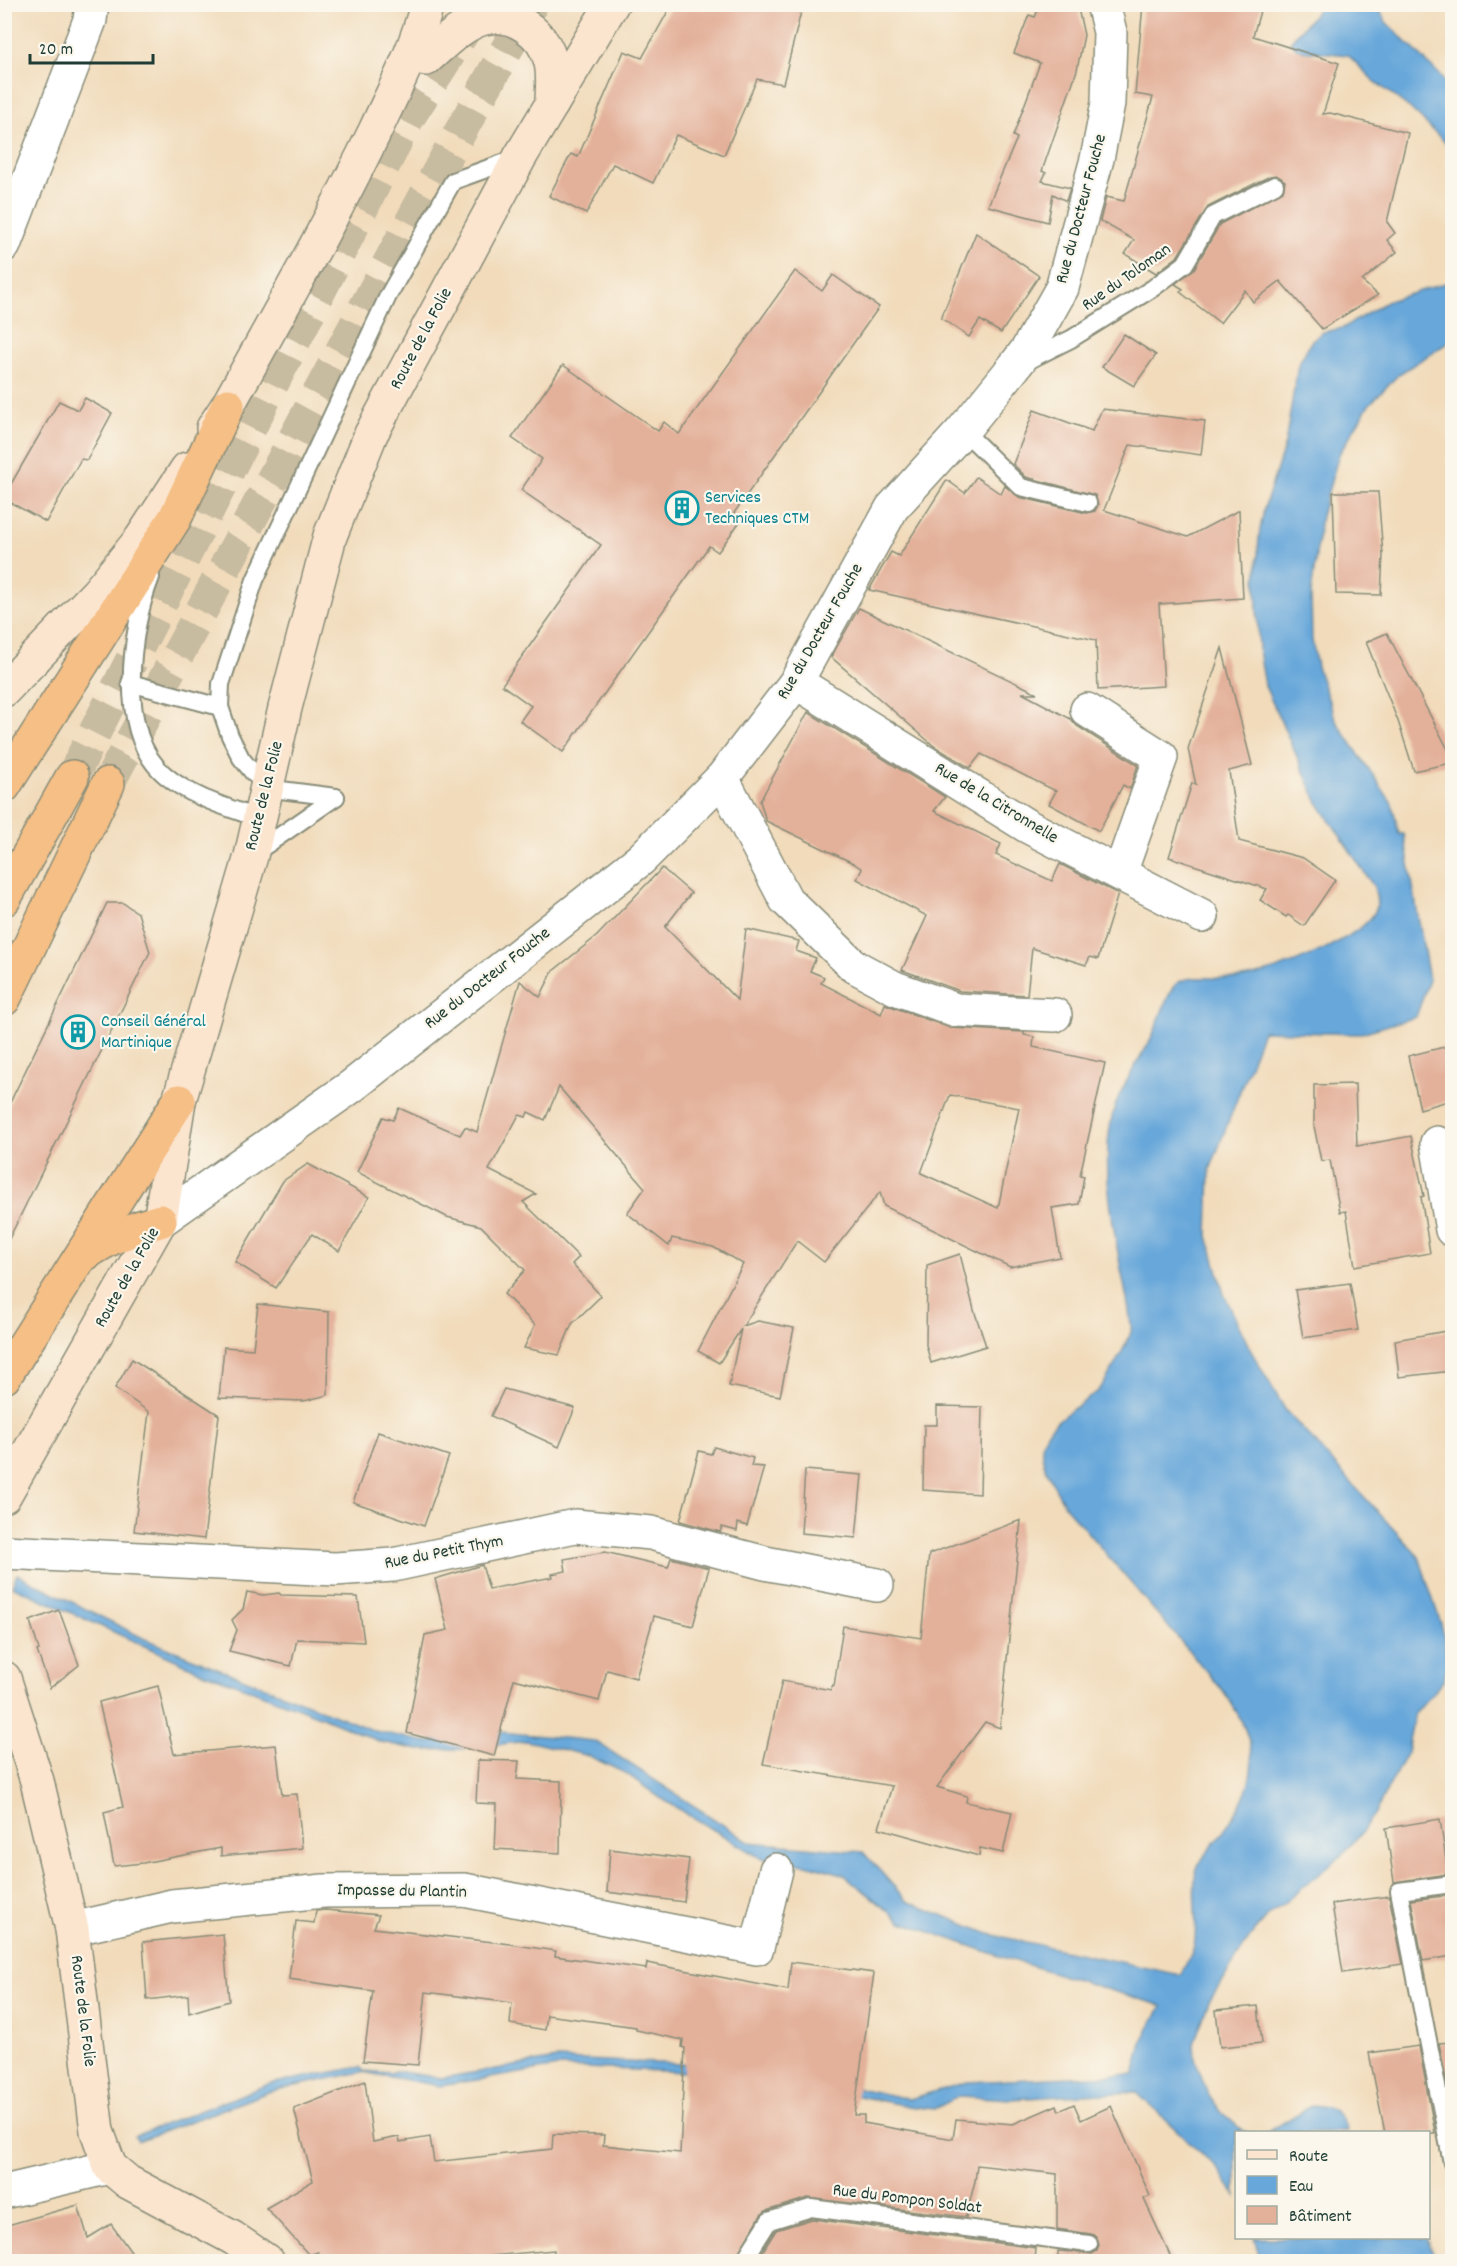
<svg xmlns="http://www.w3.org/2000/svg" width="1457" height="2266" font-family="Dekko,sans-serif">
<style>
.water{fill:#67a7da;stroke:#437287;stroke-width:1.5}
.building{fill:#e3b09a;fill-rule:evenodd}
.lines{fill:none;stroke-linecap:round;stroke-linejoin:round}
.highway-tunnel{stroke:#c7bba0;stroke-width:33;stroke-dasharray:33 16;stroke-linecap:butt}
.lane-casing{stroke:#888c78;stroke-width:20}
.street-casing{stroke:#888c78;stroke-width:36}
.secondary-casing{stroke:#888c78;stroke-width:36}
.highway-casing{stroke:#888c78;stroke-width:36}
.lane{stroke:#fff;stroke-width:16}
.street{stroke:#fff;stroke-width:33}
.secondary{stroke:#fbe5cf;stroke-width:33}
.highway{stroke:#f5bf86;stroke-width:33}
.labels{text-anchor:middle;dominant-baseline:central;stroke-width:4.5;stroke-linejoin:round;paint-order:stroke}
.street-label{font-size:18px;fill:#1f3d34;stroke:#fbf7ec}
.culture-label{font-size:18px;fill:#0d838f;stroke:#fbf7ec;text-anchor:start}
</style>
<rect width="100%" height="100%" fill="#fbf7ec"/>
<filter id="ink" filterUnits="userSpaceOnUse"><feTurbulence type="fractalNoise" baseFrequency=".0167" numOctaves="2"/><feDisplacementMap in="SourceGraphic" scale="12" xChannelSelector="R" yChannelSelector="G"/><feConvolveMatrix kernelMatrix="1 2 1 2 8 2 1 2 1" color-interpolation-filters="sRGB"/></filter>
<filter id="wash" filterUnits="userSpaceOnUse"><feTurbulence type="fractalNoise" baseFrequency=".008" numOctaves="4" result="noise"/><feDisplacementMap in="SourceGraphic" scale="24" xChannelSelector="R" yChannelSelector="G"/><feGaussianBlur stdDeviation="1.35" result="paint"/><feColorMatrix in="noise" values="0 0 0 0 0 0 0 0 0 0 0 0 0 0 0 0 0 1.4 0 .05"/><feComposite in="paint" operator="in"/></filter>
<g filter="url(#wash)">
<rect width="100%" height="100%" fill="#f1dbbb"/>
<!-- water -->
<g class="water">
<polygon points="1323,4 1377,5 1386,22 1439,74 1452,91 1452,149 1411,109 1373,80 1348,55 1299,50 1290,42"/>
<path d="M1452,281v59l-53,34 -31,32 -29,48 -18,62 -10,79 1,45 5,27 19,54 56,82 7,31h5l25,146 -13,37 -58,17 -95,-3 -53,139 -2,66 16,58 27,57 35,60 133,146 23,70 5,34 -3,19 -30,35 -7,37 -32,61 -15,22 -18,20 -74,61 -18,21 -41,65 -15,41 1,16 12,33 14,20 21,18 8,2h-14v64l-19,-28 -81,-76 -126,7 -50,-3 -26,13 -27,-3 -112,-23 -108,-11 -129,-5 -118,19 -78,-14 -91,19 -133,50 -4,-5 135,-52 91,-17 4,4 27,2 4,-2 46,7 116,-19 127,5 102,9 123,26 58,-17 167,-8 9,-35 19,-33 -166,-51 -94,-33 -59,-48 -37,-10 -44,-5 -103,-62 -32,-23 -38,-18 -62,-15 -65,8 -43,1 -38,-8 -59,-25 -122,-46 -188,-85 5,-12 128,65 230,92 52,11 73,-10 95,9 154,101 114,10 44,49 82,33 191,41c5,-9 12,-20 14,-29 5,-24 -3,-50 2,-74 2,-11 16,-25 23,-34 40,-55 45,-89 5,-146l-159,-186c-8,-16 -25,-41 -23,-59 3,-26 39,-41 56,-56 5,-4 32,-52 33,-60 2,-7 -9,-55 -11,-67 -9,-49 -23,-122 0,-170 9,-19 21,-37 31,-55 6,-12 17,-48 24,-54 13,-13 49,-4 67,-7 28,-3 125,-41 134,-69 2,-8 0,-15 -2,-22l-57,-86 -52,-115 -6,-36 -3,-64 3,-51 5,-26 21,-65 13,-79 14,-25 11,-8 20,-4 45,-27z"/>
<path d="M1312,2105c20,1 30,7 35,27h-79z"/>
<polygon points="1254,2238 1427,2238 1437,2261 1261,2261"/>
</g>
<g id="blocks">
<!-- building -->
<g class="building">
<polygon points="672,4 803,4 783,84 757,79 724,155 676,135 653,183 613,164 586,214 549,196 571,154 578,157 624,51 642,58"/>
<polygon points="1040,4 1077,4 1084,35 1077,70 1042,171 1046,173 1042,181 1070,188 1066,201 1053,194 1048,222 988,206 1017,138 1013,136 1040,63 1014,53 1029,15 1035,17"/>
<polygon points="1143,4 1262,4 1253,36 1339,63 1323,114 1330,113 1408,133 1387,222 1395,233 1387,240 1397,252 1362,281 1378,295 1322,329 1280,281 1253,302 1245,290 1220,323 1180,292 1183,289 1175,284 1194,269 1220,224 1283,191 1285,181 1276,175 1270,176 1208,207 1177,257 1156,273 1125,254 1134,240 1100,221 1106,197 1124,201 1153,97 1135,94"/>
<polygon points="976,233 1039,276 1001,333 980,320 969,337 941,318"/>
<polygon points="795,271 822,291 833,275 879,307 734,513 742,519 718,552 709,546 563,752 520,721 531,706 502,685 601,545 521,490 542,459 512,438 563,365 658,431 664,422 679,434"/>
<polygon points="1124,334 1156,355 1134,386 1102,367"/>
<polygon points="85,398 112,413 87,460 81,459 46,522 4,499 4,496 59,401 78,410"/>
<polygon points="1102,409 1205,421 1201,455 1130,445 1104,510 1188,537 1239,510 1243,598 1159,604 1164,686 1098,690 1096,640 869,590 891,552 899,556 947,480 965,493 976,477 1001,494 1005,486 1019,497 1086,513 1095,511 1098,505 1095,495 1026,477 1013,464 1034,410 1092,431"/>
<polygon points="1333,492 1378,492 1383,555 1381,595 1336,594"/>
<polygon points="859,608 1037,693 1022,693 1071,719 1077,726 1138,765 1130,789 1123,785 1099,831 1049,804 1056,791 981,754 970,768 934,746 831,657"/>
<polygon points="1387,633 1452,757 1452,763 1414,771 1398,721 1366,642"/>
<polygon points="1222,648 1252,765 1229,771 1239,841 1303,858 1335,880 1304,926 1288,915 1286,917 1260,900 1267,889 1169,857 1192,783 1196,785 1188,749"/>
<polygon points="808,712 945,797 934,811 1001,844 996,855 1052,881 1060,864 1118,894 1098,959 1090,957 1086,965 1032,948 1027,995 960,991 902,970 927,916 857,879 862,869 853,863 766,821 760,801"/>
<path d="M662,868l29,25 -26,34 72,73 9,-71 53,12 -3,10 20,7 -6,13 14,6 -3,6 60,31 4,-10 65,24 74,4v3l10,2 -1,10 72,16 -25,112 4,1 -5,28 -27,4 8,49 -50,10 -126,-61 -4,-14 -56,70 -27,-21 -54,85 15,-5 36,7 -14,68 -51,-10 12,-57 -22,34 -21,-12 45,-87 -30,-17 -41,-9 -3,8 -42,-33 18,-25 -86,-101 -14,33 -17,-8 -2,5 -7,-2 -30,55 47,24 -13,8 56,55 -7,7 29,32 -29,28 -13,31 -35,-7 11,-23 -31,-31 21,-24 -44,-44 -34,-9 -90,-45 26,-55 10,3 6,-12 61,27 5,-8 12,5 43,-151 20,16 13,-26 44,-35zM950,1095l69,13 -21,100 -77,-35z"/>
<polygon points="107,903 123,903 138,913 150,952 4,1249 4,1115"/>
<polygon points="1452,1045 1452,1100 1420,1109 1408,1056"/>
<polygon points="1355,1084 1357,1146 1411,1136 1424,1196 1421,1197 1430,1253 1355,1266 1346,1211 1340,1212 1330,1160 1321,1161 1314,1126 1314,1085"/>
<polygon points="308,1164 369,1197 339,1251 312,1234 276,1288 235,1262 283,1181"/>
<polygon points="960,1254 974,1310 986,1346 931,1363 926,1345 927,1265"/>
<polygon points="1350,1283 1358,1330 1303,1338 1295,1290"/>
<polygon points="258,1304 329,1312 328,1395 304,1401 219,1398 224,1347 253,1349"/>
<polygon points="1452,1330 1452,1371 1399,1377 1395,1340"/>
<polygon points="132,1359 219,1415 204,1539 134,1531 149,1412 115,1388"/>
<polygon points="504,1389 575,1408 559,1447 491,1416"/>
<polygon points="937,1406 982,1407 980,1494 923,1490 924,1425 937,1425"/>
<polygon points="378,1432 449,1456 424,1526 353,1502"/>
<polygon points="714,1447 753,1458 751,1466 764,1467 747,1526 738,1523 737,1531 722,1527 720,1532 680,1521 699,1451 711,1454"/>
<polygon points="805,1470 862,1475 856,1538 801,1533"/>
<polygon points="1021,1520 1000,1728 985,1722 937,1787 967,1796 966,1802 1012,1812 1003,1853 980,1848 979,1856 879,1828 892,1786 763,1764 782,1681 831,1690 832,1685 834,1686 843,1626 921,1638 929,1554"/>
<polygon points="605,1552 668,1567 671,1558 709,1568 693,1626 654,1616 636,1678 607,1670 599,1701 514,1679 494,1756 407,1733 425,1635 448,1630 435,1579 482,1565 489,1589 553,1577 552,1574 566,1571 564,1559"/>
<polygon points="247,1592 263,1595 279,1593 281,1595 358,1597 364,1642 297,1639 291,1666 229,1651 237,1630 232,1620 243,1609"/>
<polygon points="59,1610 79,1665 50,1688 37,1651 39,1650 30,1621"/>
<polygon points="158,1686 174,1754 276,1745 282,1795 297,1794 302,1848 221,1856 221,1848 143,1863 114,1866 104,1812 123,1807 99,1702"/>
<polygon points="478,1760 519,1761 517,1779 561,1781 560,1853 495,1849 497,1804 476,1803"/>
<polygon points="1440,1819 1448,1874 1394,1882 1386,1828"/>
<polygon points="610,1849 689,1859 684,1902 607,1892"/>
<polygon points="1452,1895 1452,1956 1423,1961 1411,1900"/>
<polygon points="1389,1896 1403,1964 1343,1973 1332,1904"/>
<polygon points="325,1910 379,1915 374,1928 510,1944 556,1951 555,1956 646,1969 647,1963 788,1990 791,1962 874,1973 854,2115 864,2115 864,2123 953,2139 956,2119 1013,2124 1057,2105 1059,2111 1074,2104 1081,2120 1111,2106 1150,2196 1144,2199 1173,2262 1058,2262 1058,2251 1092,2254 1097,2251 1099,2245 1096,2236 1091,2234 1057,2229 1057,2174 977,2165 975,2181 966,2217 808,2198 766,2211 761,2215 733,2262 554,2262 554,2250 460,2259 461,2262 323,2262 318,2252 309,2255 266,2208 313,2181 294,2109 365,2081 373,2142 399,2137 400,2142 430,2137 434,2162 552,2149 553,2134 604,2135 603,2145 680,2153 685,2048 682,2047 683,2040 636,2030 636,2027 547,2015 545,2030 510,2024 512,2003 426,1992 418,2065 363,2061 373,1991 289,1979 296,1921 314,1923 316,1911"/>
<polygon points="223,1934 229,2001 189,2013 188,1995 147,2000 143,1942"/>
<polygon points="1258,2006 1262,2043 1220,2047 1216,2010"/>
<polygon points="1452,2042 1452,2111 1439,2043"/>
<polygon points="1419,2046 1435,2133 1385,2133 1369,2053"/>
<polygon points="78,2205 88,2238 111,2224 138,2262 4,2262 4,2226"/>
<polygon points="812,2219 1036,2248 1035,2262 756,2262 776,2230"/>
</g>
</g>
</g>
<g filter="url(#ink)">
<use href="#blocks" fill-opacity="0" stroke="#888c78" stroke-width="1.5"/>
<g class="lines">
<!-- highway-tunnel -->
<g class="highway-tunnel">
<polyline points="72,777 407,120 464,31"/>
<polyline points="108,784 445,159 532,4"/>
</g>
<!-- lane casing -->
<g class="lane-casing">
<g id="lane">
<polyline points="1027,361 1071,339 1153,288 1185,264 1213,216 1275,185"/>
<polyline points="963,430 1021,487 1088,503"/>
<path d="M151,577c-21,53 -35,157 14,198 27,23 62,32 95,44"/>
<polyline points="130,683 220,707"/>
<polyline points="336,797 281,790 269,785 254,774 241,758 230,736 220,707 221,684 255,580 388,296 453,181 517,158"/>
<polyline points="252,855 336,797"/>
<polyline points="1452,1884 1399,1891 1452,2163"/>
<polyline points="743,2262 769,2221 811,2208 1089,2244"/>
</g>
</g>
<!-- street casing -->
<g class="street-casing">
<g id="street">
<polyline points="4,245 90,20 92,4"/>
<polyline points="796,682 1027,826 1202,916"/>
<polyline points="1087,710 1161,757 1120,873"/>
<polyline points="722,778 786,900 854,966 895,988 956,1010 1055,1015"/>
<polyline points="1437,1143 1452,1230"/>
<polyline points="160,1221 352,1086 641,859 722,778 796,682 892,508 963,430 1014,367 1027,350 1062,288 1097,159 1108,103 1110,32 1103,4"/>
<polyline points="4,1552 335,1569 393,1565 575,1526 651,1533 765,1563 877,1585"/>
<polyline points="72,1929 172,1906 324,1891 464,1890 757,1948 776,1870"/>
<polyline points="4,2192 110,2167"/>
</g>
</g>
<!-- secondary casing -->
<g class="secondary-casing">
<g id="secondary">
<path d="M426,59c16,-14 34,-33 55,-40 31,-10 64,14 70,44 3,13 1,28 1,41"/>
<path d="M213,428l15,-23c50,-91 102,-181 147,-274 19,-41 41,-82 52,-127"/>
<polyline points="4,690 97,593 141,539 187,469"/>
<polyline points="4,1496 160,1221 179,1101 251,856 285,708 330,536 371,434 520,157 612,4"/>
<polyline points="4,1678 37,1781 72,1929 97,2131 110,2167 128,2182 233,2238 268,2262"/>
</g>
</g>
<!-- highway casing -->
<g class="highway-casing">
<g id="highway">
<polyline points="4,786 175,518 228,405"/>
<polyline points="4,899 72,777"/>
<polyline points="4,999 108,784"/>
<path d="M85,1254c24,-17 47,-25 75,-33"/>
<polyline points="4,1377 179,1101"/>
</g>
</g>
<!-- lane -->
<use href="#lane" class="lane"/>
<!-- street -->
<use href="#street" class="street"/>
<!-- secondary -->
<use href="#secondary" class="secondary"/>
<!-- highway -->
<use href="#highway" class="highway"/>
</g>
</g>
<!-- icons -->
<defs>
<g id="building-ring" transform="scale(1.725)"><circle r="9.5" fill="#fbf7ec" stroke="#0f9aa8" stroke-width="1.5"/><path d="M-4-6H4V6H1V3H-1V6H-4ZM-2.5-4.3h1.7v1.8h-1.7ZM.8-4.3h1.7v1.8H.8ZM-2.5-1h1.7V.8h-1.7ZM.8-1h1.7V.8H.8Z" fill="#0f9aa8"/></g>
</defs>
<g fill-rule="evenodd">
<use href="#building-ring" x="682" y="508"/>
<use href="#building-ring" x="78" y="1032"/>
</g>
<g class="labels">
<!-- street labels -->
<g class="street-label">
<text transform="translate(1082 209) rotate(-75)">Rue du Docteur Fouche</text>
<text transform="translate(1127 278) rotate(-35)">Rue du Toloman</text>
<text transform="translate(422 339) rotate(-62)">Route de la Folie</text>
<text transform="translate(821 632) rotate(-60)">Rue du Docteur Fouche</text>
<text transform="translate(265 796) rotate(-76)">Route de la Folie</text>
<text transform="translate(996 804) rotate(31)">Rue de la Citronnelle</text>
<text transform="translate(488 979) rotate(-38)">Rue du Docteur Fouche</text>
<text transform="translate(128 1278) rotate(-60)">Route de la Folie</text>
<text transform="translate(444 1553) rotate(-11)">Rue du Petit Thym</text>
<text transform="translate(402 1892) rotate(1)">Impasse du Plantin</text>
<text transform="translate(82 2011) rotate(83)">Route de la Folie</text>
<text transform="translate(907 2200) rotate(7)">Rue du Pompon Soldat</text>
</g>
<!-- culture labels -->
<g class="culture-label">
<text x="705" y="498">Services<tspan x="705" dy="21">Techniques CTM</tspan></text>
<text x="101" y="1022">Conseil Général<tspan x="101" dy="21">Martinique</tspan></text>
</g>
</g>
<!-- margin -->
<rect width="1457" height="2266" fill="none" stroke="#fbf7ec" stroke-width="24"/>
<!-- legend -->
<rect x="1235" y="2131" width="195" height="108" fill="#fbf7ec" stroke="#a3ada2" stroke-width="1.5"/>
<rect x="1247" y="2150" width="30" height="9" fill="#fbe5cf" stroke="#a3ada2" stroke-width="1.5"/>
<text x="1289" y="2161" font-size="18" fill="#1f3d34">Route</text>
<rect x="1247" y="2176" width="30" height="18" fill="#67a7da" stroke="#a3ada2" stroke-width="1.5"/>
<text x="1289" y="2191" font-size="18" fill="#1f3d34">Eau</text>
<rect x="1247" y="2206" width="30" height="18" fill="#e3b09a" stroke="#a3ada2" stroke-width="1.5"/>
<text x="1289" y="2221" font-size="18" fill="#1f3d34">Bâtiment</text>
<!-- scale -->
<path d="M30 54v9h123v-9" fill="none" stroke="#1f3d34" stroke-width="3"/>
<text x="39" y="54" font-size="18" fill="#1f3d34" stroke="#fbf7ec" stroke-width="4.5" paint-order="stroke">20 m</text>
</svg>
